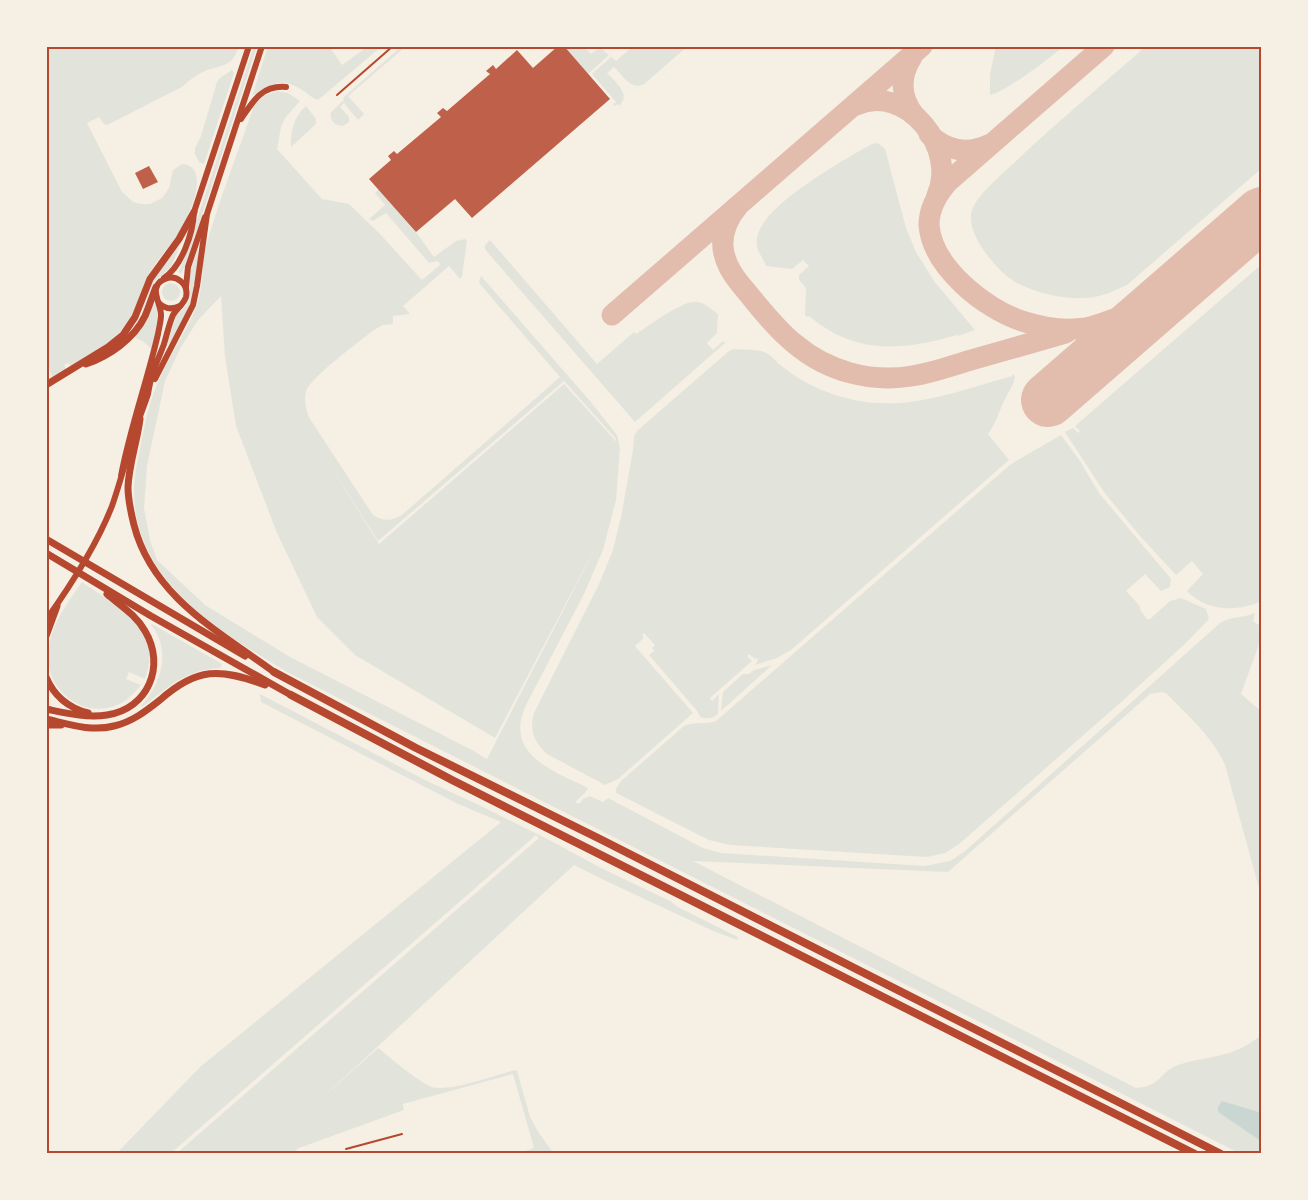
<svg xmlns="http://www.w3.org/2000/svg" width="1308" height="1200" font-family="'DM Sans',sans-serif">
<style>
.green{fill:#e2e4dc;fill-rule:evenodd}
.water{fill:#c9d6d2}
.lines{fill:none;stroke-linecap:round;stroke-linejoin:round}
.taxiway{stroke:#e2bdae;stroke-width:21}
.runway{stroke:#e2bdae;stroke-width:54}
.building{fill:#bf614a}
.service{stroke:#b5482f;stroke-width:2}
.secondary{stroke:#b5482f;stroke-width:6}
.trunk{stroke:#b5482f;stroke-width:7}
.motorway{stroke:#b5482f;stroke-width:8}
.neatline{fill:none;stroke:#b5482f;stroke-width:2}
</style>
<rect width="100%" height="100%" fill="#f6efe4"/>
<!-- green -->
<g class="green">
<path d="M46,46h193c-7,22 -16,18 -34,25 -9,4 -16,9 -23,16l-75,38 -4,-2 -4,-6 -12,6 35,69 11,10 8,2h9l12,-6 7,-10 4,-18 9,-6c30,2 7,52 -1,65 -10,16 -24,30 -33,47 -9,17 -12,37 -24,52 -14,17 -35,26 -53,38l-3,-3 -4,2 2,4 -13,9 -7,-17z"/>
<polygon points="254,46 257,46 186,264 181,274 178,272 182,265"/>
<path d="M268,46h61l13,19 21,-15 3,-4h16l-64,54c-7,-2 -10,-7 -16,-10 -22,-15 -33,-4 -50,6z"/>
<path d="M402,46h4l-58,50 16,18 -6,6 -14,-17 -4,4 9,10v5l-6,4c-9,0 -14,-7 -12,-14l13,-12 -1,-2z"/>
<polygon points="564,46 575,46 577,48 584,46 591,54 596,50 602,49 609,55 588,74"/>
<path d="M633,46h55l-44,38c-14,7 -21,-9 -30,-17l-7,6c8,9 25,21 12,33l-1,-2 -3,2 -2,-2 3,-2 -24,-28 19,-17 5,4z"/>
<path d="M996,46h68c-16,13 -56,45 -74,49v-21z"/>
<path d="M1146,46h116v122l-135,117c-9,4 -19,9 -28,11 -26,6 -58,-1 -82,-13 -19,-10 -53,-50 -45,-73 7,-17 29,-35 43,-48 42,-40 87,-77 131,-116z"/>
<polygon points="232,70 234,73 204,164 199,162 195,154 195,148 201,136 217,82 220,78"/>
<path d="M277,91l11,2 12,8 -15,17 -4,9 -4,22 45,50 27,5 31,30 42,46 19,-16 -4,-3 -8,2 -43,-50 -13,8 -4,-2 16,-14 -10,-12 4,-4 37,43 18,25 22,-16 9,-2 2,2 -5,35 -2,3 -11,-13 -46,40 7,8 -17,2v8l-10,1 -9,5c-14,11 -60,45 -67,59 -4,10 -1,21 3,30l63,96c10,7 20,6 30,-1l157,-137 -81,-94 2,-7 109,125 27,34 3,13 -4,52 -13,50 -19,44 -57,109c-25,51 25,67 61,85l-3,5 -10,9 4,2 4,-5 7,-3 13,6 5,-4 95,50 18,5 204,13 25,-5 14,-9 256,-229c11,-7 24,-5 35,-10l-2,8 9,6v9l-21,58 21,18v187l-37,-134c-13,-29 -37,-49 -59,-72l-5,-1 -11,2 -202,178 -255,-11 443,227c26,-2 23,-16 42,-23 20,-7 42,-7 61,-16 8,-3 15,-9 23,-14v78l-40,-11 -4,10 44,30v12h-21l-954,-482c-69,-42 -153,-90 -153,-182 0,-14 3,-27 6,-41 4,-21 8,-43 16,-62 11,-29 30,-53 41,-82 7,-20 4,-42 10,-63 14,-46 31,-91 47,-136l7,-9zM221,296l4,61 11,69 41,107 40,84 38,38 140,83 108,-205 -116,226 -15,-9 -182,-93 -85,-52 -48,-45 -7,-20 -6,-32 3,-42 18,-85 15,-32 18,-29zM564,381l52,58 -2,3v-3l-50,-55 -185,160 -56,-90 55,87z"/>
<path d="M306,106l10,13v5l-25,23c-1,-15 3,-31 15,-41z"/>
<path d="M878,143l7,6 21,79 10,24 18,29 41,49 -17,6 -1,-1c-56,16 -101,20 -148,-19l-2,1 -2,-2 1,-27 -7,-8v-5l10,-9 -6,-6 -11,9 -26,-3c-3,-10 -11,-14 -9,-28 4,-32 88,-79 115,-94z"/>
<path d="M490,240l107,124 37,-32 2,2c13,-8 47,-35 62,-32 7,1 14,8 20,12l-1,19 -10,10 6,7 10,-9 2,2 -90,79 -147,-169 -3,-4v-4z"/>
<polygon points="178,247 179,248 171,267 155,281 152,286 144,310 142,311 154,279"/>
<path d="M198,248c3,28 -12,77 -31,98l9,-30 11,-11 3,-7v-24z"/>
<path d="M1262,264v337c-25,11 -55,11 -75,-10l16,-17 -11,-13 -16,14 -36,-39 -36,-44 -39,-60 8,-4 5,5 2,-2 -5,-5z"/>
<circle cx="171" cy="292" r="9"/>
<polygon points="156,304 158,321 152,350 144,342 136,338 135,336 146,321 153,305"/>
<path d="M734,349c8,1 24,0 30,3 6,2 11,8 15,12 11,9 23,17 36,23 72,33 126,9 197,-11l1,-2 2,3c-1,8 -6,14 -10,22 -6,12 -9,24 -17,35l21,26 -218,190 -14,8 -22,7 3,-5 -1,-2 -2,1 -6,-5 -2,2 5,5 -42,37 2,3 7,-7 -1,20c-5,5 -12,5 -18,3l-2,-5 -49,-57 5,-4 -2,-3 3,-3 -11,-12 -2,2 2,3 -9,8 58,67 -75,66 -13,6 -58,-31c-13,-12 -18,-24 -13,-41l65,-129 14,-34 8,-33 12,-67 1,-14 4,-6 91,-79z"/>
<path d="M1061,435l19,26 19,32 72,86 -1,8 -9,4 -16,-17 -19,17 14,15v4l7,9h3l20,-18 11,-3 25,11 3,10 -22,23 -68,62 -160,140 -14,9 -18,4 -197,-12 -21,-5 -93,-47v-4l5,-8 63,-55c11,-5 21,-1 32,-5l295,-257z"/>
<path d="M82,582c34,24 83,46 63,97l-16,-7 -3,7 15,6c-9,11 -19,21 -34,23 -32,6 -61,-23 -59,-54 2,-28 18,-49 34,-72z"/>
<path d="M152,624l70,40 -2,4c-33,1 -53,20 -78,39l-1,-1c20,-21 31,-56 10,-81z"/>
<polygon points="772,665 721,711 723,692 743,674 749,674 754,670"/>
<path d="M260,694l167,87 54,25 72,36 48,26 69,33 8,6 60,30 -1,3 -26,-10 -105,-49 -32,-16 -253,234 57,-51c13,10 40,34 54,39 16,5 65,-12 83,-17l2,1 13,46 9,16 15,21h-31l-1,-2 12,-4 -21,-74 -110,30 1,6 -105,38 -9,6h-114l363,-316 -3,-3 -366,319h-54l84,-87 301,-245 -45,-19 -195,-101z"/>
</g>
<!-- water -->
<polygon class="water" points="1222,1101 1262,1113 1262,1142 1218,1112 1218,1107"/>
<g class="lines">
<!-- taxiway -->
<g class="taxiway">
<path d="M1104,46l-155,135c-11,12 -20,27 -20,44 3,42 56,84 93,96 21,7 42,10 64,7 8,-2 17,-5 25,-8 12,-3 24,-6 36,-12 28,-14 50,-39 74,-59"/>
<path d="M912,57c-12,19 -12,40 2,58"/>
<path d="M856,105c51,-22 102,44 81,90"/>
<path d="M929,134c16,16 38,21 59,11"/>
<path d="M738,206c-22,27 -19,53 3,79 17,20 33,42 54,59 32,27 75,39 117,32 20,-3 39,-10 59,-16 31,-9 63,-18 95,-27"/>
<polyline points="612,315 922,46"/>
</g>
<!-- runway -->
<polyline class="runway" points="1048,400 1262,214"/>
</g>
<!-- building -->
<g class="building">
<polygon points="558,46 564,46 610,99 472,218 455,199 416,232 369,179 391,160 388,156 394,151 397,154 441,117 437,113 443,108 447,111 490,74 486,71 493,65 496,69 517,50 533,68"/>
<polygon points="149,166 158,182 143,189 135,173"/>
</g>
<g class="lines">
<!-- service -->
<g class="service">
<polyline points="337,95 393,46"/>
<polyline points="346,1149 402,1134"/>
</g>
<!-- secondary -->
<g class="secondary">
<path d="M241,119c12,-18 21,-34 45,-32"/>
<path d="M164,278c18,-12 29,-45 30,-66l55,-166"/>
<polyline points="186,287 188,267 205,217"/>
<path d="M159,303c6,6 13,7 21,3"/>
<polyline points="155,379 193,305 197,286 207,214 262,46"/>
<path d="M46,620c25,-35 50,-73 66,-114 8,-23 14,-46 21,-69 4,-14 10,-28 15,-43 1,-6 2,-12 4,-18 3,-11 8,-21 12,-32 3,-10 5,-20 9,-29 4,-7 11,-11 13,-18 3,-13 -10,-23 -21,-18 -18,7 -4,24 -4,36 0,6 -2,13 -3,19 -11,48 -28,94 -37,142"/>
</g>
<!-- trunk -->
<g class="trunk">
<path d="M86,364c23,-8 48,-25 59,-48 4,-9 7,-19 11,-29"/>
<polyline points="46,385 108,347 123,335 135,317 150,279 179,239 194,212"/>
<path d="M140,419c-3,23 -11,45 -12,68 0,13 3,26 6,38 18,71 84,106 140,147"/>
<polyline points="46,539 245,656"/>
<polyline points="46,553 151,616 291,695"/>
<polyline points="46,636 57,606"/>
<path d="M46,677c8,19 23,31 42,36"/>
<path d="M46,709c20,4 40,9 61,6 41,-6 59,-49 38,-84 -9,-16 -24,-25 -38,-37"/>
<path d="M46,719c22,5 45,13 68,7 18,-4 32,-15 46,-26 37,-33 60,-32 105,-15"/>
<polyline points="46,725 61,725"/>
</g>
<!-- motorway -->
<g class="motorway">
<polyline points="274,672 416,748 602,840 1221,1154"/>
<polyline points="291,695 452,780 1195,1154"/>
</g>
</g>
<!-- border -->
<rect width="1308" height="1200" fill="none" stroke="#f6efe4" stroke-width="95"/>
<rect x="48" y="48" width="1212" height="1104" class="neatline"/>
</svg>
